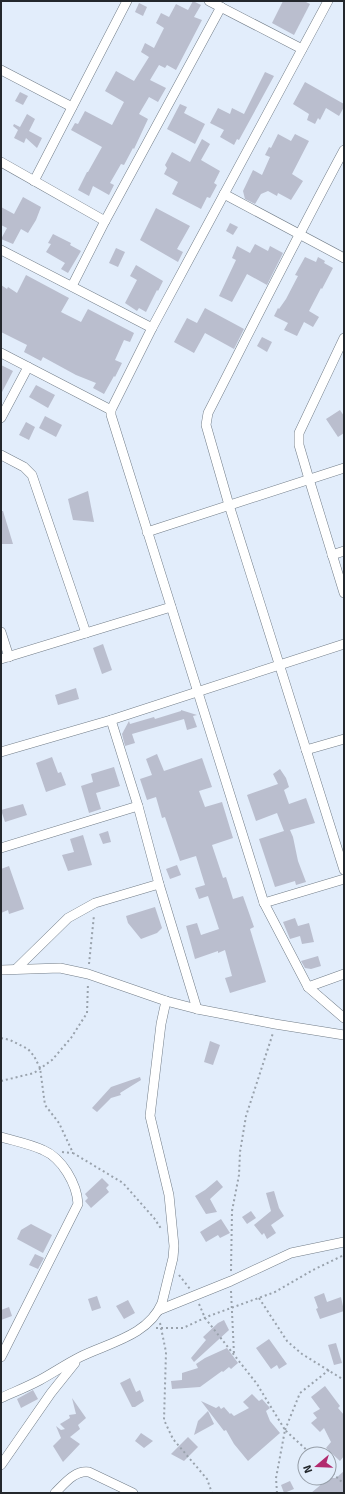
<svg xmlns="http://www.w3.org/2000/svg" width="345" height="1494" font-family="Signika,sans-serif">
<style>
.building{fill:#babece}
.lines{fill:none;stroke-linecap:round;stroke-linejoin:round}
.street-casing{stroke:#727d88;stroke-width:10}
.path{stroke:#99a2ac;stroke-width:2;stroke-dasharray:2 3;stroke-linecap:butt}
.street{stroke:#fff;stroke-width:9}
</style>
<rect width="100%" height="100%" fill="#e2edfb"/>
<!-- building -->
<g class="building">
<polygon points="193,1 201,5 194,17 202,20 176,70 167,65 165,68 159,65 150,80 166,88 158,102 149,97 139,114 148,119 134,149 133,148 124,165 121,164 110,183 114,185 109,195 93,186 89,196 78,190 87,172 88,172 102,147 71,130 75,123 78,124 85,111 112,125 124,102 105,91 116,71 134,81 149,57 141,52 145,43 154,48 164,28 156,23 161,13 169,17 176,4 188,10"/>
<polygon points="283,1 304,1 310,4 294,35 272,23"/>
<polygon points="139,3 147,7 143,16 135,12"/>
<polygon points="265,72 274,76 239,140 237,139 234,145 220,137 224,130 210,123 218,108 230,114 232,108 244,114"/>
<polygon points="305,82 344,104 344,107 339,116 326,108 320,120 318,118 315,124 307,120 309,114 293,104"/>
<polygon points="20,92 28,96 23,105 15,101"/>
<polygon points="180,104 187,107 184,113 205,124 195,144 167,129"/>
<polygon points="27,114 35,119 29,131 42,138 37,148 26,138 24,143 14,138 18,130 13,126 14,124 20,127"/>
<polygon points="278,134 291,141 295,134 309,141 292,174 303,181 291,200 278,193 277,196 268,191 261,194 255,204 245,199 243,191 253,170 262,175 270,157 265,155 269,147 271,148"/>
<polygon points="202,139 210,144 201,160 220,171 214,183 217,185 210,198 207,197 201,209 172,194 178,182 164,174 167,168 165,165 172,152 190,162"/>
<polygon points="23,197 41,207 36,220 28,233 21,229 13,244 1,239 7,228 1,225 1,207 14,214"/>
<polygon points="156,208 190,226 177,249 183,252 178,262 140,240"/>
<polygon points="230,223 238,227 233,235 226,231"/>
<polygon points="53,234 71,243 70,245 81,251 68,273 61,269 65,263 46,252 51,244 48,243"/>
<polygon points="255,244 268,251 270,246 283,253 267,285 247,274 232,302 219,296 236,260 232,258 237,246 250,253"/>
<polygon points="116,248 125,252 118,267 109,263"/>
<polygon points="305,257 316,262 318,257 325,261 324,263 333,268 322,289 321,288 309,311 319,317 313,327 304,322 297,336 284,330 288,323 274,316 278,308 279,309 286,299 298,276 295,275"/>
<polygon points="136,265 163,281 158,291 157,290 146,312 139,308 137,311 125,303 137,280 130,276"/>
<polygon points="26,275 69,298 61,312 81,322 88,309 134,333 130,342 124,340 115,360 122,363 115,377 114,376 104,394 93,388 96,383 76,375 43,357 41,361 24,352 27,345 1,332 1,285 7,289 8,287 17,293"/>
<polygon points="205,308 244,329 234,349 205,333 194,353 174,342 187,318 197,323"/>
<polygon points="262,337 272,342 267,352 257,346"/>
<polygon points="1,365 13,371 1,394"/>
<polygon points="36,385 55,395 48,408 29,397"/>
<polygon points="340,410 344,416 344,433 338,437 326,419"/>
<polygon points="45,416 62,425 56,437 39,428"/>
<polygon points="26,422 35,427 29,440 19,435"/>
<polygon points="88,491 94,522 73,520 68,499"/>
<polygon points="1,511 3,511 13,544 1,544"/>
<polygon points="103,644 112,670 102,674 93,648"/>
<polygon points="76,688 79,699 58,705 55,695"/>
<polygon points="181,710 197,715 193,716 197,727 187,730 184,719 132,734 135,743 125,746 122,734 129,721 130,724 154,717 155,719 181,711"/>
<polygon points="157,754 164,771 202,758 212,787 199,791 205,807 222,802 233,838 212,845 223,878 226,877 233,899 243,896 254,927 250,929 266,982 230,993 225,978 232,976 225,950 218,953 218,951 195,959 186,926 197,923 201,935 219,929 208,896 199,899 195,888 205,885 196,856 180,861 165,817 162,818 156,797 147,800 140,779 152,775 146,759"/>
<polygon points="52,757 58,773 61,772 66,785 46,792 36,763"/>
<polygon points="114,767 120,786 96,793 101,809 89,813 81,786 93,782 91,774"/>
<polygon points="280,769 286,778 289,787 284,790 289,804 306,798 315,823 290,830 293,837 298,861 306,882 296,885 295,881 275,887 259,839 284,831 277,813 256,821 247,795 278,784 273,774"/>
<polygon points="23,804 27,815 5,822 1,810"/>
<polygon points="108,831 111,842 103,844 99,834"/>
<polygon points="83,835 92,865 68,871 62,855 74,852 70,839"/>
<polygon points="177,865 181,875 170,879 166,869"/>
<polygon points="9,866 24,909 9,914 8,910 1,913 1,869"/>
<polygon points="155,907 162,928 157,933 141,939 128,923 126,916"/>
<polygon points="295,918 298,926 309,923 314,942 302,944 300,936 290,939 283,922"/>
<polygon points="318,956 321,966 311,969 305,968 301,961"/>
<polygon points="210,1041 220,1045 213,1065 204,1062"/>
<polygon points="140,1077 141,1080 120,1093 121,1095 111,1098 97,1112 92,1108 111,1087"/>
<polygon points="102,1178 109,1185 106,1188 109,1192 91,1208 85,1201 88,1198 85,1194"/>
<polygon points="217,1180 223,1187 210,1199 217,1212 206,1214 195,1196 205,1190"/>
<polygon points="274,1191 279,1208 284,1216 271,1225 276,1233 267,1239 264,1233 262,1235 254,1225 271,1211 266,1193"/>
<polygon points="251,1211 256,1218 247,1224 242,1217"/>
<polygon points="221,1219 230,1233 220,1238 218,1235 206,1242 200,1232"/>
<polygon points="31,1224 52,1235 43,1253 17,1239 21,1230"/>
<polygon points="35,1254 44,1258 38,1269 29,1265"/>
<polygon points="324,1293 327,1302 341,1297 344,1311 320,1319 316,1309 318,1308 314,1297"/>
<polygon points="97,1296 101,1308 92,1311 88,1299"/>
<polygon points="128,1300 135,1313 124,1319 116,1306"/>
<polygon points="9,1307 12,1316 1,1320 1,1310"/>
<polygon points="224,1320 229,1330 194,1362 191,1358 206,1340 203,1337 218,1323"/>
<polygon points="269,1339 287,1364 279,1369 277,1365 271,1369 256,1348"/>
<polygon points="336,1343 342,1363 334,1365 328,1345"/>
<polygon points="227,1348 238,1363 231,1369 229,1367 223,1372 222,1371 200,1387 172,1389 171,1381 182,1380 182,1373 198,1368 196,1364 205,1358"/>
<polygon points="130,1378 136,1392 140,1390 144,1401 135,1407 132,1407 120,1383"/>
<polygon points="325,1386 340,1406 338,1408 344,1415 344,1456 340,1461 326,1448 331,1442 324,1428 320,1432 311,1423 317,1418 313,1413 320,1409 311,1397"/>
<polygon points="33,1390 38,1399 21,1408 17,1399"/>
<polygon points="252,1394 259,1401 262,1399 270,1408 266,1411 270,1421 280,1433 248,1461 234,1444 226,1430 224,1431 201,1401 216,1408 219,1406 221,1409 224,1407 230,1414 231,1413 234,1416 249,1408 243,1402"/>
<polygon points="72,1398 86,1418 78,1425 80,1429 70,1437 80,1444 63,1462 53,1446 61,1438 56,1426 61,1430 65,1429 60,1424 70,1418 69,1415 76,1414"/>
<polygon points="208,1411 214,1424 194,1435 198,1421"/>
<polygon points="141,1433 153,1441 144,1448 135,1441"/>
<polygon points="188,1437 198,1447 184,1461 171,1454"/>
<polygon points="344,1471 344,1493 311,1493 329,1478 336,1478"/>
<polygon points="290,1481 294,1489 284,1493 281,1485"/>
</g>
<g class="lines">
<!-- street casing -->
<g class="street-casing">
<g id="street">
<polyline points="209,1 302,49"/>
<polyline points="328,1 152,328 111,410 111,415 264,903 308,987 344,1018"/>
<polyline points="1,70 72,107"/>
<path d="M344,150c-47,87 -91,175 -136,263l-2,12 23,80 115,365"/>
<polyline points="1,162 105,221"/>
<polyline points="34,181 127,1"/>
<polyline points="224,194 344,258"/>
<polyline points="1,250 152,328"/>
<polyline points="72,286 105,221 221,7"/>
<polyline points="344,338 299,433 299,445 309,479 344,593"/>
<polyline points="1,353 111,410"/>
<polyline points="1,418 28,367"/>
<polyline points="1,455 24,467 32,475 86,633"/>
<polyline points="147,532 344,468"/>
<polyline points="332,555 344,551"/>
<polyline points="1,632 9,657"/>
<polyline points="1,659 171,607"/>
<polyline points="111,720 138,806 159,884 197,1009"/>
<polyline points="306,750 344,739"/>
<polyline points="1,752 111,720 344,644"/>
<polyline points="1,848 138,806"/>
<polyline points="264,903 344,879"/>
<polyline points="16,969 68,918 95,903 159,884"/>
<polyline points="1,970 60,968 88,974 166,1001 197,1009 275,1024 344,1035"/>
<polyline points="308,987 344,974"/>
<path d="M1,1137c14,4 29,7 42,13 19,8 34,34 35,54l-77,153"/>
<polyline points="159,1310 231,1281 291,1253 344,1242"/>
<path d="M1,1398c13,-6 26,-11 39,-18 13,-7 26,-16 40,-23 28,-14 68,-21 82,-54l11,-45 1,-12 -5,-51 -19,-79 11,-92 5,-23"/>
<polyline points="1,1465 51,1393 75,1363"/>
<path d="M55,1493c10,-10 20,-23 34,-21l44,21"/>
</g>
</g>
<!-- path -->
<g class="path">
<polyline points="89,964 94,915"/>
<polyline points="1,1038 10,1040 28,1049 34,1056 40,1068 45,1105 59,1123 73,1153 123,1183 154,1218 162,1230"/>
<polyline points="1,1081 34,1073 52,1060 71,1038 87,1013 88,983"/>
<polyline points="62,1152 73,1153"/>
<polyline points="231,1271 232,1211 239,1175 240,1152 246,1116 273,1033"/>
<polyline points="179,1275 190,1289"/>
<polyline points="231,1291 234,1354"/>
<polyline points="259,1298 287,1341 302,1354 344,1380"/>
<polyline points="199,1304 205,1318 257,1384 285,1430"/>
<polyline points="160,1323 166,1352 164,1420 173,1439 207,1479 212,1493"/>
<polyline points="156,1328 183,1328 209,1316 275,1292 313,1270 344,1255"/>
<polyline points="285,1430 300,1393 329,1370"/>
<polyline points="329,1470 344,1484"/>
<polyline points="277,1493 276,1478 285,1430 311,1454"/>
</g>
<!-- street -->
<use href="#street" class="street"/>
</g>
<!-- border -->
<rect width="345" height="1494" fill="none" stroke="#23272c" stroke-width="4"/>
<!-- north arrow -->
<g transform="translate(317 1466) rotate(251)"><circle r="19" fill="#e2edfb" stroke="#969ea8"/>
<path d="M0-3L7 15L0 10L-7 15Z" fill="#b22a6e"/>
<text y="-6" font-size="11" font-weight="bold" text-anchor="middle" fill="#23272c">N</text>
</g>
</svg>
